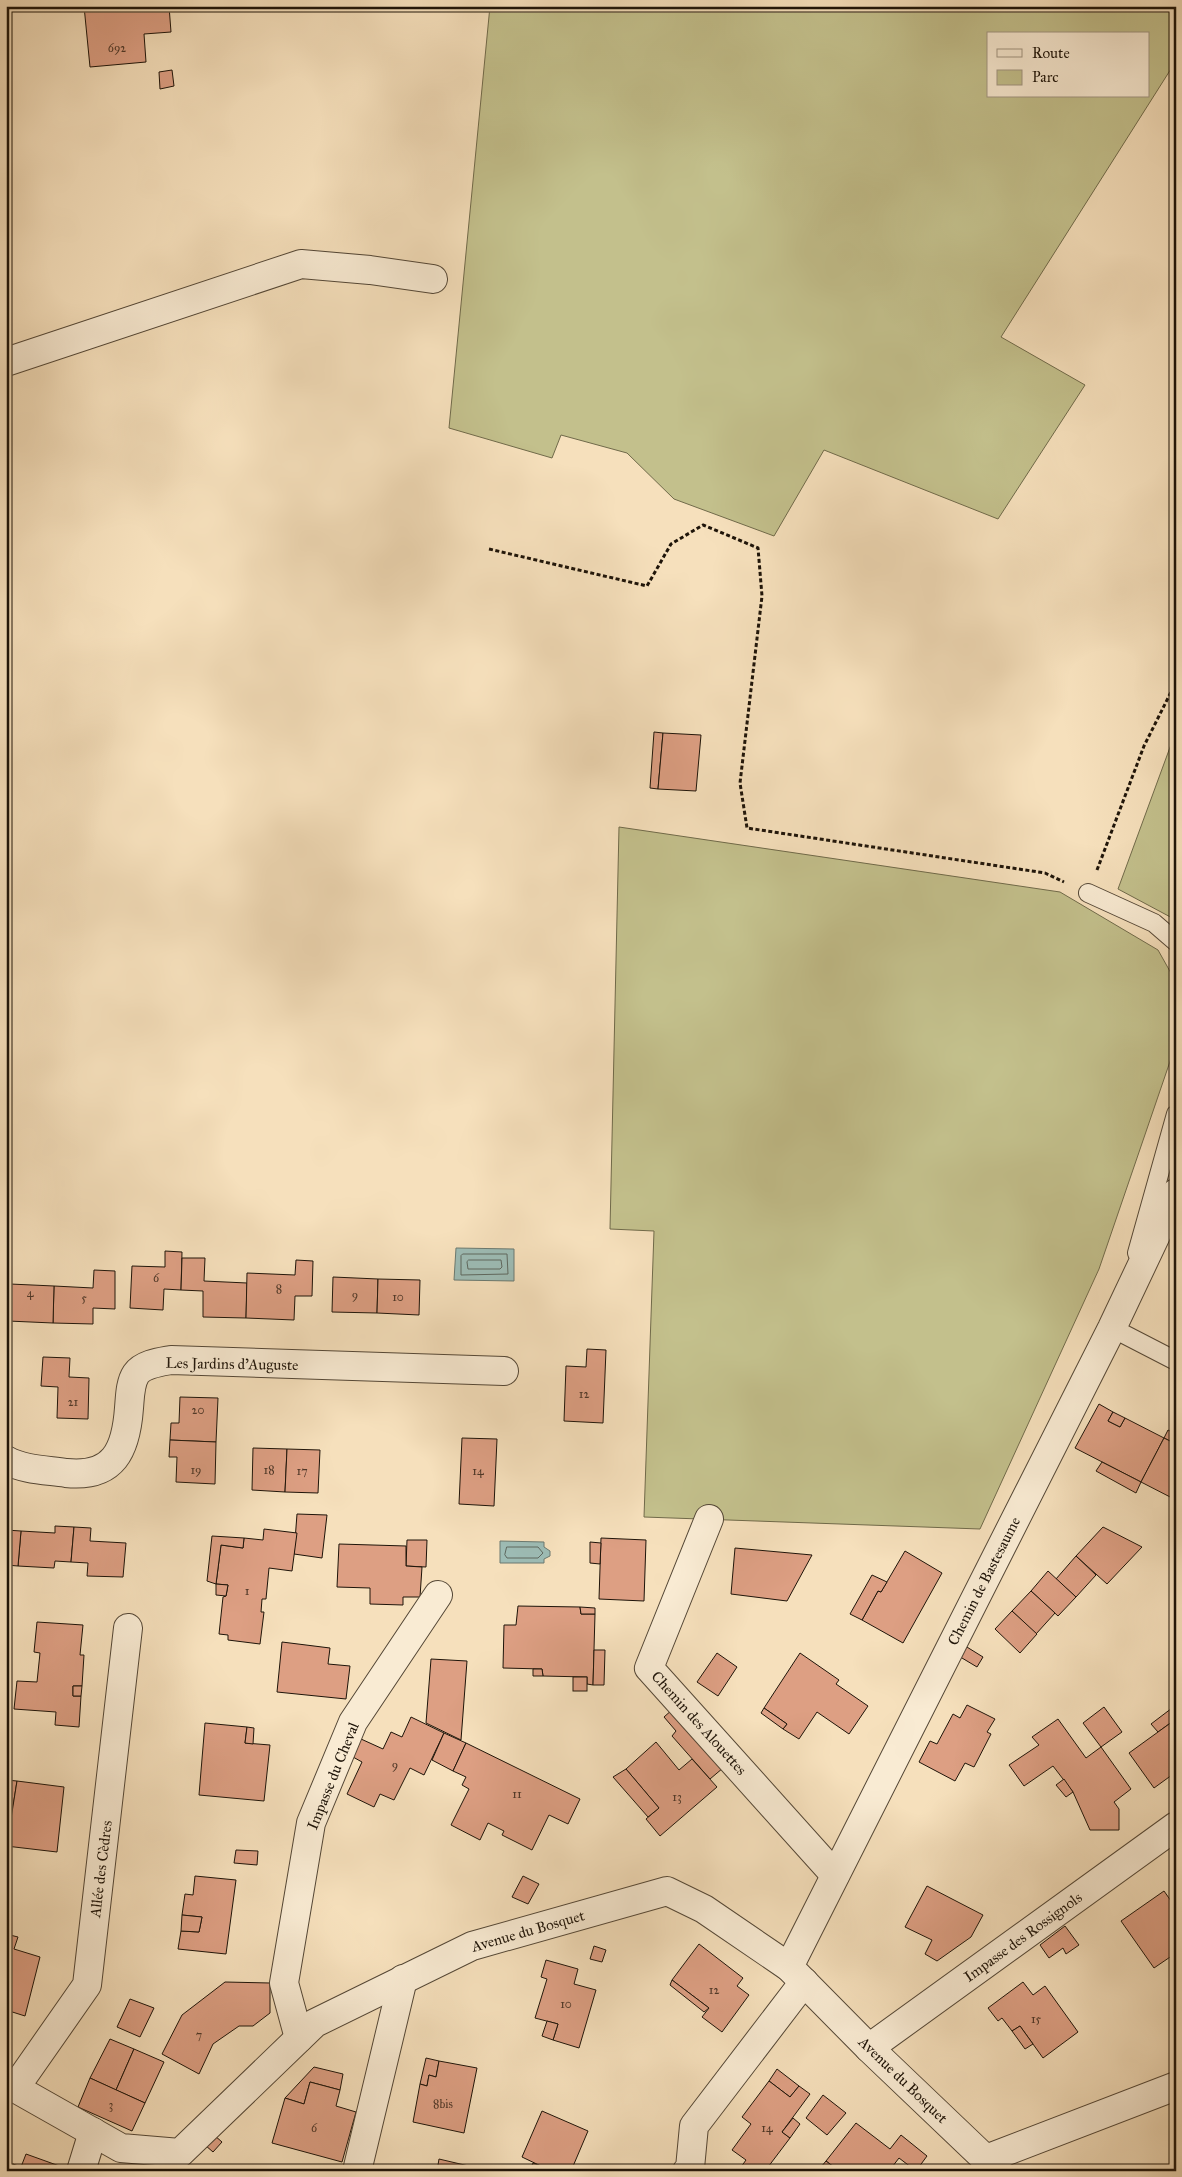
<svg xmlns="http://www.w3.org/2000/svg" width="1182" height="2177" font-family="'IM FELL Great Primer',serif">
<style>
.green{fill:#c3c08c;stroke:#706a4a;fill-rule:evenodd}
.water{fill:#9dbcb5;stroke:#6a7970}
.lines{fill:none;stroke-linecap:round;stroke-linejoin:round}
.shore{stroke:#5e685f;stroke-width:1}
.building{fill:#dd9f83;stroke:#1e1409}
.lane-casing{stroke:#544736;stroke-width:20}
.street-casing{stroke:#544736;stroke-width:30}
.path{stroke:#1e1409;stroke-width:3;stroke-dasharray:4 2.5;stroke-linecap:butt}
.lane{stroke:#f9ebd3;stroke-width:18}
.street{stroke:#f9ebd3;stroke-width:28}
.labels{text-anchor:middle;dominant-baseline:central;stroke-width:4;stroke-linejoin:round;paint-order:stroke}
.number-label{font-size:12px;fill:#4e3728}
.street-label{font-size:15px;fill:#1e1409;stroke:#f9ebd3}
</style>
<rect width="100%" height="100%" fill="#f6e0bc"/>
<filter id="stains"><feTurbulence type="fractalNoise" baseFrequency=".004" numOctaves="4"/><feColorMatrix values="0 0 0 0 .2 0 0 0 0 .09 0 0 0 0 .02 0 0 0 .5 -.17"/></filter>
<radialGradient id="worn" r=".72"><stop offset=".6" stop-color="#630" stop-opacity="0"/><stop offset="1" stop-color="#630" stop-opacity=".3"/></radialGradient>
<!-- green -->
<g class="green">
<path d="M490,6h686v55l-175,276 84,48 -87,134 -174,-69 -50,86 -100,-37 -47,-46 -66,-18 -9,23 -103,-30zM988,34h160v62h-160z"/>
<polygon points="1176,731 1176,920 1118,889"/>
<polygon points="619,827 1060,892 1158,950 1176,982 1176,1044 1099,1269 980,1529 644,1517 654,1231 610,1229"/>
</g>
<!-- water -->
<g class="water">
<polygon points="456,1248 514,1249 514,1281 454,1280"/>
<polygon points="500,1541 544,1542 544,1547 550,1551 550,1556 544,1559 544,1563 500,1563"/>
</g>
<g class="lines">
<!-- shore -->
<g class="shore">
<polygon points="463,1254 507,1254 508,1274 461,1275 461,1256"/>
<polygon points="469,1260 501,1260 502,1267 500,1269 468,1269 467,1262"/>
<polygon points="507,1547 538,1547 543,1553 538,1558 507,1558 505,1555"/>
</g>
</g>
<!-- building -->
<g class="building">
<polygon points="84,6 169,6 171,32 144,34 146,62 90,67"/>
<polygon points="172,70 174,86 160,89 159,72"/>
<polygon points="654,732 663,733 658,789 650,788"/>
<polygon points="663,733 701,735 696,791 658,789"/>
<polygon points="165,1251 182,1252 181,1290 164,1289 163,1310 130,1308 132,1266 165,1267"/>
<polygon points="182,1258 205,1258 204,1281 247,1283 246,1318 203,1317 203,1291 181,1290"/>
<polygon points="296,1260 313,1261 312,1296 295,1296 294,1320 246,1318 247,1273 295,1275"/>
<polygon points="94,1270 115,1271 115,1309 93,1308 93,1324 53,1323 54,1286 93,1288"/>
<polygon points="6,1271 11,1271 10,1284 54,1286 53,1323 8,1321"/>
<polygon points="333,1277 378,1279 377,1313 332,1312"/>
<polygon points="378,1279 420,1280 419,1315 377,1313"/>
<polygon points="587,1349 606,1350 603,1423 564,1421 566,1366 586,1367"/>
<polygon points="43,1357 70,1358 69,1377 89,1378 88,1419 57,1418 58,1387 41,1386"/>
<polygon points="180,1397 218,1398 216,1442 170,1440 171,1423 179,1423"/>
<polygon points="1099,1404 1113,1412 1108,1421 1120,1427 1125,1418 1164,1438 1141,1482 1075,1448"/>
<polygon points="1113,1412 1125,1418 1120,1427 1108,1421"/>
<polygon points="1168,1430 1176,1434 1176,1444 1164,1438"/>
<polygon points="462,1438 497,1439 494,1506 459,1504"/>
<polygon points="1164,1438 1176,1444 1176,1500 1141,1482"/>
<polygon points="170,1440 216,1442 215,1484 176,1482 177,1457 169,1457"/>
<polygon points="253,1448 287,1449 285,1492 252,1490"/>
<polygon points="287,1449 320,1450 318,1493 285,1492"/>
<polygon points="1102,1462 1141,1482 1136,1493 1096,1471"/>
<polygon points="297,1514 327,1515 322,1558 294,1554"/>
<polygon points="55,1526 74,1527 71,1562 55,1561 54,1568 18,1566 21,1531 55,1533"/>
<polygon points="74,1527 91,1528 90,1541 126,1543 123,1577 87,1576 88,1563 71,1562"/>
<polygon points="1103,1527 1142,1547 1107,1584 1076,1556"/>
<polygon points="264,1529 297,1533 292,1571 269,1568 266,1599 262,1599 261,1612 264,1612 260,1644 228,1640 228,1635 219,1634 223,1597 226,1596 228,1585 216,1584 221,1545 243,1548 244,1538 263,1540"/>
<polygon points="6,1530 21,1531 18,1566 6,1565"/>
<polygon points="212,1536 244,1538 243,1548 221,1545 216,1584 207,1581"/>
<polygon points="601,1538 646,1540 644,1601 599,1599"/>
<polygon points="407,1540 427,1540 426,1567 406,1566"/>
<polygon points="590,1542 601,1543 600,1564 590,1563"/>
<polygon points="339,1544 406,1546 406,1566 422,1567 420,1597 403,1597 403,1605 370,1604 370,1588 337,1587"/>
<polygon points="735,1548 812,1555 787,1601 731,1594"/>
<polygon points="905,1551 942,1573 903,1643 862,1620 878,1591 881,1592"/>
<polygon points="1076,1556 1096,1575 1076,1597 1056,1579"/>
<polygon points="1048,1571 1076,1597 1058,1616 1031,1591"/>
<polygon points="872,1575 887,1582 881,1592 878,1591 862,1620 850,1614"/>
<polygon points="216,1584 228,1585 226,1596 216,1595"/>
<polygon points="1031,1591 1055,1613 1036,1634 1012,1611"/>
<polygon points="518,1606 580,1607 581,1614 595,1614 593,1685 587,1684 587,1677 543,1676 542,1669 503,1668 504,1625 516,1625"/>
<polygon points="580,1607 595,1608 595,1614 581,1614"/>
<polygon points="1012,1611 1037,1634 1020,1653 995,1629"/>
<polygon points="37,1622 83,1625 80,1655 84,1655 82,1686 73,1686 73,1696 81,1696 79,1727 55,1725 56,1712 14,1709 17,1681 37,1682 40,1653 34,1652"/>
<polygon points="282,1642 330,1648 328,1664 350,1666 346,1699 277,1692"/>
<polygon points="962,1644 983,1657 977,1667 957,1655"/>
<polygon points="594,1650 605,1650 604,1685 593,1685"/>
<polygon points="717,1653 737,1667 718,1696 697,1682"/>
<polygon points="800,1653 839,1680 836,1684 868,1706 849,1734 817,1712 799,1739 783,1729 787,1724 764,1708"/>
<polygon points="431,1659 467,1661 461,1740 426,1723"/>
<polygon points="533,1669 542,1669 543,1676 533,1676"/>
<rect x="573" y="1677" width="14" height="14"/>
<polygon points="73,1686 82,1686 81,1696 73,1696"/>
<polygon points="967,1705 995,1719 987,1732 991,1734 974,1767 965,1763 955,1781 919,1762 930,1741 937,1744 953,1714 960,1718"/>
<polygon points="1176,1705 1176,1719 1158,1732 1151,1724"/>
<polygon points="1104,1707 1122,1732 1101,1747 1083,1723"/>
<polygon points="764,1708 787,1724 783,1729 761,1713"/>
<polygon points="673,1709 723,1768 710,1779 672,1736 676,1731 664,1717"/>
<polygon points="411,1717 444,1733 424,1775 410,1768 394,1800 380,1794 374,1807 347,1794 362,1762 353,1757 361,1739 383,1749 391,1732 402,1737"/>
<polygon points="1058,1719 1086,1758 1101,1747 1131,1789 1114,1802 1119,1809 1119,1830 1090,1830 1073,1792 1053,1766 1024,1786 1009,1765 1039,1745 1032,1737"/>
<polygon points="1176,1719 1176,1772 1154,1788 1129,1753"/>
<polygon points="205,1723 247,1727 245,1743 270,1745 264,1801 199,1795"/>
<polygon points="247,1727 254,1728 253,1744 245,1743"/>
<polygon points="444,1733 466,1743 453,1771 432,1760"/>
<polygon points="656,1742 679,1770 692,1759 717,1787 660,1836 646,1819 659,1808 626,1769"/>
<polygon points="466,1743 580,1799 568,1824 549,1815 532,1850 502,1835 504,1831 488,1823 480,1840 451,1825 469,1789 462,1785 466,1777 453,1771"/>
<polygon points="626,1769 659,1808 648,1817 613,1777"/>
<polygon points="1064,1779 1073,1792 1066,1797 1056,1785"/>
<polygon points="6,1780 17,1781 10,1825 6,1824"/>
<polygon points="17,1781 64,1787 57,1852 6,1846 6,1824 10,1825"/>
<polygon points="236,1850 258,1851 257,1865 234,1863"/>
<polygon points="195,1876 236,1880 226,1954 178,1949 181,1931 199,1932 202,1917 182,1915 185,1894 193,1895"/>
<polygon points="523,1876 539,1884 528,1904 512,1897"/>
<polygon points="927,1886 983,1915 971,1937 937,1961 925,1954 932,1940 905,1927"/>
<polygon points="1164,1891 1176,1908 1176,1953 1154,1968 1121,1921"/>
<polygon points="182,1915 202,1917 199,1932 181,1931"/>
<polygon points="1065,1926 1079,1945 1066,1954 1063,1948 1049,1958 1040,1945"/>
<polygon points="6,1934 18,1937 14,1949 40,1957 25,2016 6,2010"/>
<polygon points="699,1944 743,1978 737,1986 749,1995 722,2032 702,2017 709,2008 672,1980"/>
<polygon points="594,1946 606,1950 602,1962 590,1959"/>
<polygon points="546,1960 578,1969 574,1984 596,1990 579,2048 553,2040 558,2024 535,2018 547,1979 541,1977"/>
<polygon points="672,1980 709,2008 704,2012 670,1985"/>
<polygon points="225,1982 270,1983 270,2013 253,2026 239,2026 213,2044 199,2074 162,2054 182,2015"/>
<polygon points="1023,1982 1033,1995 1045,1986 1078,2032 1043,2058 1020,2026 1012,2031 1002,2018 998,2021 988,2008"/>
<polygon points="130,1999 154,2008 140,2037 117,2027"/>
<polygon points="547,2021 558,2024 553,2040 542,2036"/>
<polygon points="1020,2026 1033,2044 1025,2049 1012,2031"/>
<polygon points="110,2039 134,2049 116,2090 90,2078"/>
<polygon points="134,2049 164,2062 145,2103 116,2090"/>
<polygon points="426,2058 439,2061 436,2077 429,2075 427,2086 420,2084"/>
<polygon points="439,2061 477,2068 464,2133 413,2122 420,2084 427,2086 429,2075 436,2077"/>
<polygon points="314,2067 343,2074 340,2090 310,2082 304,2104 285,2098"/>
<polygon points="777,2069 799,2086 790,2097 769,2081"/>
<polygon points="90,2078 145,2103 132,2131 78,2107"/>
<polygon points="769,2081 790,2097 799,2086 810,2094 782,2132 790,2138 765,2171 747,2171 741,2167 746,2160 732,2150 751,2124 742,2117"/>
<polygon points="310,2082 340,2090 336,2106 356,2112 342,2162 272,2143 285,2098 304,2104"/>
<polygon points="823,2095 846,2113 827,2135 806,2118"/>
<polygon points="542,2111 588,2131 571,2171 541,2171 543,2167 522,2157"/>
<polygon points="793,2118 800,2124 790,2138 782,2132"/>
<polygon points="856,2123 890,2149 901,2135 927,2156 916,2171 899,2158 889,2171 839,2171 826,2161"/>
<polygon points="214,2135 222,2142 213,2152 205,2145"/>
<polygon points="26,2154 65,2168 64,2171 10,2171 13,2164 21,2167"/>
<polygon points="439,2159 473,2167 472,2171 437,2171"/>
<polygon points="826,2161 839,2171 826,2171 821,2167"/>
<polygon points="533,2163 543,2167 541,2171 529,2171"/>
</g>
<g class="lines">
<!-- lane casing -->
<g class="lane-casing">
<g id="lane">
<polyline points="1088,893 1154,923 1176,942"/>
<polyline points="1137,1253 1176,1114"/>
<polyline points="1112,1328 1176,1361"/>
</g>
</g>
<!-- street casing -->
<g class="street-casing">
<g id="street">
<polyline points="6,362 301,264 370,270 433,279"/>
<path d="M6,1460c18,10 40,10 60,13 48,5 60,-23 63,-65 1,-11 1,-25 7,-34 7,-10 24,-12 35,-14l333,11"/>
<polyline points="709,1519 649,1668 835,1875"/>
<polyline points="789,1967 1112,1328 1176,1193"/>
<polyline points="299,2038 284,1983 311,1823 353,1722 438,1595"/>
<polyline points="869,2048 1176,1826"/>
<polyline points="6,2083 121,2148 180,2153 315,2023 472,1946 667,1891 704,1909 789,1967 869,2048 998,2171"/>
<polyline points="15,2088 87,1985 128,1628"/>
<polyline points="986,2159 1176,2086"/>
<polyline points="81,2171 93,2132"/>
<polyline points="357,2171 403,1979"/>
<polyline points="687,2171 690,2168 694,2126 804,1982"/>
</g>
</g>
<!-- path -->
<g class="path">
<polyline points="489,549 647,586 671,544 703,525 758,548 762,596 740,783 747,828 1045,873 1064,882"/>
<polyline points="1097,870 1144,746 1176,682"/>
</g>
<!-- lane -->
<use href="#lane" class="lane"/>
<!-- street -->
<use href="#street" class="street"/>
</g>
<g class="labels">
<!-- number labels -->
<g class="number-label">
<text x="117" y="48">692</text>
<text x="156" y="1278">6</text>
<text x="279" y="1289">8</text>
<text x="30" y="1293">4</text>
<text x="355" y="1295">9</text>
<text x="398" y="1297">10</text>
<text x="84" y="1298">5</text>
<text x="584" y="1394">12</text>
<text x="73" y="1402">21</text>
<text x="198" y="1410">20</text>
<text x="196" y="1470">19</text>
<text x="269" y="1470">18</text>
<text x="302" y="1471">17</text>
<text x="478" y="1471">14</text>
<text x="247" y="1591">1</text>
<text x="395" y="1765">9</text>
<text x="517" y="1794">11</text>
<text x="677" y="1797">13</text>
<text x="714" y="1990">12</text>
<text x="566" y="2004">10</text>
<text x="1036" y="2019">15</text>
<text x="199" y="2035">7</text>
<text x="443" y="2104">8bis</text>
<text x="111" y="2105">3</text>
<text x="314" y="2128">6</text>
<text x="767" y="2128">14</text>
</g>
<!-- street labels -->
<g class="street-label">
<text transform="translate(232 1364) rotate(1)">Les Jardins d'Auguste</text>
<text transform="translate(984 1581) rotate(-63)">Chemin de Bastesaume</text>
<text transform="translate(699 1723) rotate(48)">Chemin des Alouettes</text>
<text transform="translate(333 1776) rotate(-68)">Impasse du Cheval</text>
<text transform="translate(101 1869) rotate(-83)">Allée des Cèdres</text>
<text transform="translate(528 1931) rotate(-16)">Avenue du Bosquet</text>
<text transform="translate(1023 1937) rotate(-36)">Impasse des Rossignols</text>
<text transform="translate(903 2080) rotate(44)">Avenue du Bosquet</text>
</g>
</g>
<!-- margin -->
<rect width="1182" height="2177" fill="none" stroke="#f6e0bc" stroke-width="25"/>
<rect x="8" y="8" width="1167" height="2162" fill="none" stroke="#1e1409" stroke-width="2.5"/>
<rect x="12" y="12" width="1157" height="2152" fill="none" stroke="#1e1409"/>
<!-- legend -->
<rect x="987" y="32" width="162" height="65" fill="#f9ebd3" stroke="#a19582"/>
<rect x="997" y="49" width="25" height="8" fill="#f9ebd3" stroke="#a19582"/>
<text x="1032" y="58" font-size="15" fill="#1e1409">Route</text>
<rect x="997" y="70" width="25" height="15" fill="#c3c08c" stroke="#a19582"/>
<text x="1032" y="82" font-size="15" fill="#1e1409">Parc</text>
<rect width="100%" height="100%" filter="url(#stains)"/>
<rect width="100%" height="100%" fill="url(#worn)"/>
</svg>
